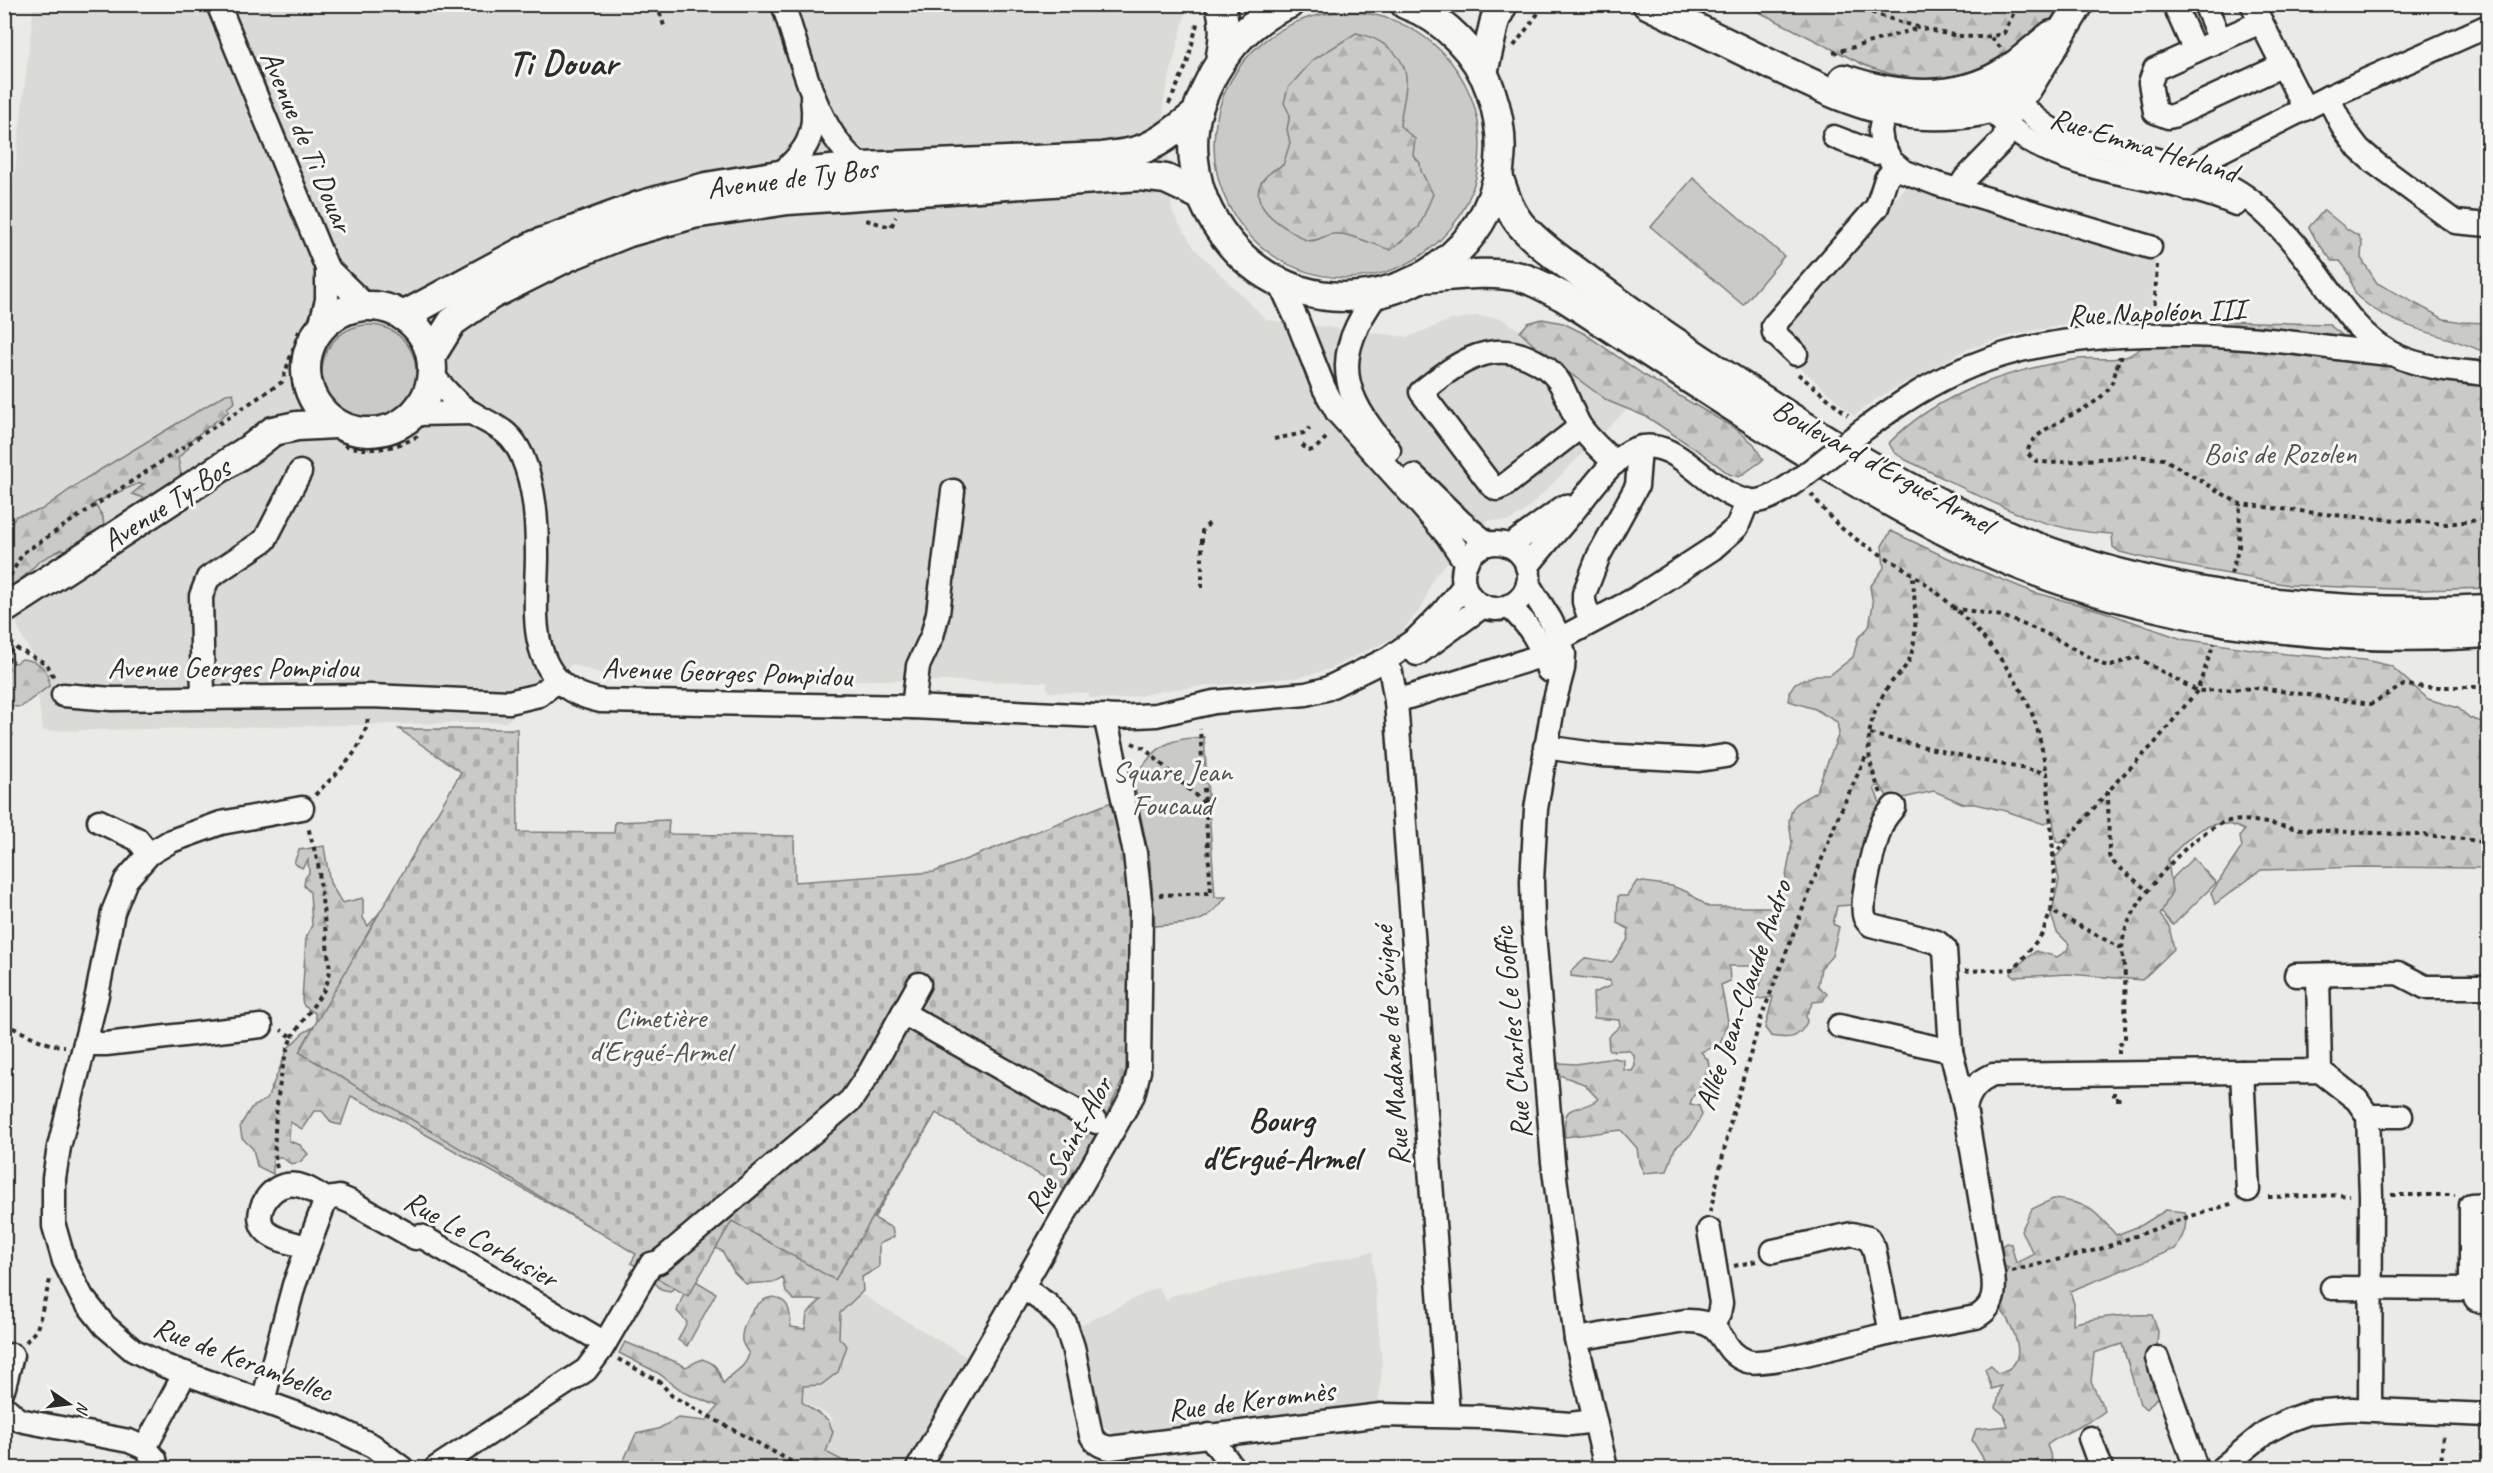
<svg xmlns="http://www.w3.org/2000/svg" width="2493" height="1473" font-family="Caveat,sans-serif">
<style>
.built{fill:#dadad6}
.green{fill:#cacac7;stroke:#7a7a79;stroke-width:1.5}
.forest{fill:url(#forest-firs);stroke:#7a7a79;stroke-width:1.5}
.cemetery{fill:url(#cemetery-stones);stroke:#7a7a79;stroke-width:1.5}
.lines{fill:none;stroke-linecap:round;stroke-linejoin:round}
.minor-casing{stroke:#2b2b2b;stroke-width:27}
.major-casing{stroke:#2b2b2b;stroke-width:33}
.path{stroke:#2b2b2b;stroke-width:4;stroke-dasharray:4.5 4.5;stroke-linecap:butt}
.minor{stroke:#f6f6f2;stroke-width:22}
.major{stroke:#f6f6f2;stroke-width:28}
.minor-bridge-casing{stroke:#2b2b2b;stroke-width:27;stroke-linecap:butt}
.major-bridge-casing{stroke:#2b2b2b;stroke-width:33;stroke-linecap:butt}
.minor-bridge{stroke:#f6f6f2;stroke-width:22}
.major-bridge{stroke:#f6f6f2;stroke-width:28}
.labels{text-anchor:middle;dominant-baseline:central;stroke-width:6;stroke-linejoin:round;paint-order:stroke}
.street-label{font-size:30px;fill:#2b2b2b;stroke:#f6f6f2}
.park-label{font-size:30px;fill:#535352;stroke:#f6f6f2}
.quarter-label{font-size:33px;font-weight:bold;fill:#2b2b2b;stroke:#f6f6f2}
.district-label{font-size:36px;font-weight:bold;fill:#2b2b2b;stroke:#f6f6f2}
</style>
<defs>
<pattern id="forest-firs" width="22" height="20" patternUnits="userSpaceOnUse" patternTransform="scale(1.5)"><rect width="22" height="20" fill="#cacac7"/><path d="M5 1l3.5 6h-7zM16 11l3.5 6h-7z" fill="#aeaeab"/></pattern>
<pattern id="cemetery-stones" width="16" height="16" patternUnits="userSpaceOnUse" patternTransform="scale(1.5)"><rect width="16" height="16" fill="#cacac7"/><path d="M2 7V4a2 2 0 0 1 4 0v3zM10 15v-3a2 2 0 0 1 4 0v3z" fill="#aeaeab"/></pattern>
</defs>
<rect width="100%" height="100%" fill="#eaeae6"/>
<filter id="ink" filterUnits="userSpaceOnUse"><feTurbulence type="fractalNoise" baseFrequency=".0167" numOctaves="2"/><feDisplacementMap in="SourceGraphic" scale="12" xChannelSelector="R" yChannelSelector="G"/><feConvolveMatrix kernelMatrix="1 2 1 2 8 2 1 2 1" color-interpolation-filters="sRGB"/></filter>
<g filter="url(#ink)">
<!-- built -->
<g class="built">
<polygon points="34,5 1179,5 1185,15 1163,103 1172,212 1195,249 1267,320 1408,337 1451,320 1476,316 1501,318 1621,397 1629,407 1524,512 1509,521 1488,520 1434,576 1422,607 1399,635 1330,669 1300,677 1167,690 1122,699 1089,698 1089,693 1048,692 1047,682 611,677 572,664 506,722 43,731 32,654 21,635 5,590 4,264"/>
<polygon points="1906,187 2156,258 2150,318 2108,317 2067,324 2012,335 1965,350 1876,399 1854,416 1792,360 1777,329"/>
<polygon points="1372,1252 1382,1366 1378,1407 1115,1435 1101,1424 1092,1392 1081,1325 1158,1287 1167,1302 1170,1296"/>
<polygon points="837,1280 967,1357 904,1468 842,1468 813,1452 833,1418 775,1385"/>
</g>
<!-- green -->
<g class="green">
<circle cx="1347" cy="145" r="133"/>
<polygon points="1693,178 1784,256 1743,305 1651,227"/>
<circle cx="369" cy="372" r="47"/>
<path d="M1204,737l11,160h11c-22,30 -36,26 -71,29l-5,-64 -16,-79c2,-8 7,-14 12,-21 16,-21 33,-24 58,-25z"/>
<polygon points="2193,858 2216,883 2173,925 2150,900"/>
</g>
<!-- forest -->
<g class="forest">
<path d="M1745,5h314c-21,46 -75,67 -122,73 -24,3 -52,-5 -73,-13z"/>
<path d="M1356,33c13,2 23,7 33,15 29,22 13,49 11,78l15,13 -2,16 7,8 1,8 12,23 -14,33 -28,23c-14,-4 -44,-18 -58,-16 -9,1 -17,9 -27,6 -6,-2 -14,-9 -20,-12 -31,-19 -41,-45 -3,-63l7,-22 -3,-14 3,-14 -6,-12 4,-15 25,-28z"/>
<path d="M2324,210l23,19 12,7 3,7 -1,15 16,25 67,36 18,3 26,1v31c-43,-22 -93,-23 -130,-57 -6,-5 -5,-14 -8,-21 -2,-6 -7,-11 -10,-15h-8l-16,-21 -7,-13z"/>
<polygon points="1542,319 1563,323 1585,334 1644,375 1736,429 1754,444 1763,460 1739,477 1729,474 1700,452 1647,417 1608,401 1542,353 1520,332 1528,323"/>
<path d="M2178,320l150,4 40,31 68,23 38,6 14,5v199l-66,2 -133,-5 -132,-24 -37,-9 -7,-5 -1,-13c-81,-3 -135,-41 -206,-74l-12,-8 -5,-9c48,-50 122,-74 190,-84 15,-2 32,2 46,-2 12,-3 42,-29 53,-37z"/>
<polygon points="233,393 235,402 227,408 228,412 191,440 188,448 178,458 181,475 176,482 150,500 132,494 144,484 137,484 94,503 103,517 104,526 99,532 69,551 62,549 39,561 28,573 5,592 5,532 16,516 41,510 85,479 226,394"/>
<path d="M1891,531l50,24 92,37 69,19 80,28 104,15 79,6 26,6 37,33 30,9 12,10 18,6v144l-128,-1 -99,3 -46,34 -4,-11 31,-46 -2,-10 4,-7c-34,-18 -54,6 -76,29l4,32 -12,24 9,11 5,23 -32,31 -74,-6 -54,3 -3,-3 1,-4 24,-19 21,6 10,-6 2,-7 -12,-12 -6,-17 8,-35 -4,-22 14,-16 -2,-3 -7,4 -4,-1 -3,-22 -9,4 -38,-13 -31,-7h-11l-30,-13 -44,10 -10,-16 -6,3 8,20 -29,90 -2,7 -14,1 -4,18 6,3 -7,29 -11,12 -3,18 9,8 -4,7 -10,1 -7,14 1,6c-9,18 -18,17 -36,14l-6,-8 8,-31 -20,3 -2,-6 9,-9 7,-22 -16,3h-22l1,15 -9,4 7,36 -8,23 -19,8 7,8 2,14c-7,10 -18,20 -20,30l9,2 3,9 -11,20 -16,13 -8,23 -23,2 -5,-10 -2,-15 -16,-18 -56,7c-4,-40 14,-22 33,-38l-14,-15 -25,-9 -1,-12 18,1 38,-6 10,2v10l8,1 3,-5 -1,-11 -6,-5 -19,1 -1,-14 12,-11 -1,-6 -25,-2 -1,-25 17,-7v-5l-39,-5v-5l15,-13 26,4 15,-21 2,-12 -12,-6 1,-27h9l10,-15 35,5 15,6 22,15h64l2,-8 9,-11 8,-45 -3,-22 3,-12 6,-7 18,-10 23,-59 -2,-11 -22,-13 -26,-8v-9l6,-9 21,-8h14l23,-18 5,-19 11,-11 4,-23 -3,-17 14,-19 -2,-22z"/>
<path d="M5,643l6,11 2,8 3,1 6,-4c17,2 27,9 27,27l-28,21 -16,-1z"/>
<polygon points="4,711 8,711 10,721 7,728 13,734 5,755"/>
<path d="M463,815l469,305 -58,98 18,10 2,9 -15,7v23l-17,10 1,14 -23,22 -1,25 8,8 -9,26 -17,13 -18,1 -1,16 26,18 5,12 -7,20 30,16h-242l7,-2 15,-32 22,-5 20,-11 28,3 12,-15 -33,-13 -27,-20 -39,-20 6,-11c21,9 41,14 61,25l16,-8c16,5 16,11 21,25 8,-12 22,-14 26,-30 -2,-4 -6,-9 -7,-13 -2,-21 25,-59 44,-37 5,6 4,16 5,23l14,2 2,-15 14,-14h-27l-8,-8 -3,-15 -9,5 -28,2 -12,-12 -12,-21 -17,-8 -21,31 32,19 -29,53 -9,-6 9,-18 -10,-11 7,-18 -6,-7 -8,5 -9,-2 -6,-6 5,-12 -19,-16 -241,-135 -49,-24 -10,29 -9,-2 -10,-12h-8l-12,18 -12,-7 -1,19 11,4 8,9 -8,8 -9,2 -10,-7h-8v17l-16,-8 -4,-17 -11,-11 -2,-12 11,-18 16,-9 21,-51 15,-15 14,-8 -2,-12 -11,-7 -2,-6 4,-62 6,-13 -2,-33 -6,-6 1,-8 4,-5 -1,-13 -6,8 -8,-5 5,-13 25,-4 6,37 12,20 21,-5v20l5,8z"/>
<path d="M2053,1199c34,3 41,10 63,36l26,-10 24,-15 19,2c3,16 -2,24 -10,37l-105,42 4,13 -1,20c20,-7 58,-10 79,-9l6,16 -2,27 9,30 -18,21 -7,-5 -18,-60 -28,9 -3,29 14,29c-18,15 -39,19 -58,34l5,14 -12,9h-51l-17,-28 4,-11 32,-3 -4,-11 -8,-7 5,-22 -9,3 -7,-20 6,-4 6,8c37,-7 16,-47 2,-67l3,-28 7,-10 -8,-3 1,-19 4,-3 5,1 5,19 18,-9 -13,-23 11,-22z"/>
</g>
<!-- cemetery -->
<polygon class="cemetery" points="399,729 517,729 518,832 614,833 615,822 669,820 668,834 794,836 795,882 934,872 1114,801 1125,848 1129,882 1130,1064 1102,1125 1065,1190 936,1113 835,1280 732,1221 688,1296 631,1263 636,1254 299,1052 461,772"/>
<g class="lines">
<!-- minor casing -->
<g class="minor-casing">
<g id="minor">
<polyline points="218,4 327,268 366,306"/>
<path d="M783,4c18,53 33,130 80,163"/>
<polyline points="2205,4 2220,40"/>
<polyline points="2252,4 2305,109"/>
<polyline points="2175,6 2195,51 2261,22"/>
<polyline points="2195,51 2155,69 2150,83 2155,112 2168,117 2173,116 2283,65"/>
<path d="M2003,87c17,18 36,37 58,48 57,19 137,27 185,62 26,19 50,47 69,73 23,31 41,64 76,83 29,15 65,18 97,21"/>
<path d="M1982,97c57,83 171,71 254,107"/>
<polyline points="2328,97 2488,26"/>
<polyline points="1897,103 1884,111 1880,131 1882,144 1891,161 1903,171 1937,184 2150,247"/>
<polyline points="1834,137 1876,153 1884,150"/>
<path d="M779,175c28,-24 38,-40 33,-77"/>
<polyline points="2188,189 2195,167 2205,159 2328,97 2344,129 2359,149 2375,163 2455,222 2488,225"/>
<polyline points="1958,190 1965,179 2003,140 2011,114"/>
<polyline points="1279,281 1297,320 1324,388 1337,412 1413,496 1447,535 1466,563"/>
<path d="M1377,294c-46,62 -37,100 12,156"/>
<polyline points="319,330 327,300 327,268"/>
<polyline points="1796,354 1774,333 1773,326 1877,207 1886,179 1896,167"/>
<path d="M432,375c12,13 24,29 40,38 23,14 38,16 50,43 13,31 15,66 15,99 0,39 -9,92 20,124 12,13 27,18 44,22l312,6 204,10 39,-2 58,-13 92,-8 20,-5 63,-31 27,-19 27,-27 21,-26"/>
<polyline points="414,414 472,413"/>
<path d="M1580,427l-76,59 -7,3 -6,-4 -70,-93c31,-25 66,-53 108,-34 11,5 22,12 29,22 10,14 13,32 22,46 9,14 23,25 35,37"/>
<path d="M1862,431c35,-26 69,-49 109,-65 86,-35 197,-35 288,-27 44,4 87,11 131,15"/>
<polyline points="1414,476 1461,522 1488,544"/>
<circle cx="1496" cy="576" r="33"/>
<polyline points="1510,546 1565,506"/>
<path d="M1527,567c14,-18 29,-35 44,-53 17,-20 39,-55 64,-65 44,-17 80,57 122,52 17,-2 34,-17 48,-26"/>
<polyline points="1528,584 1550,619 1560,639 1564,654 1563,669 1553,707 1536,809 1532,881 1533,921 1553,1162 1576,1339 1606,1468"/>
<path d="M1508,606c21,18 33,37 40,64"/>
<polyline points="1591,622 1584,602 1584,594 1599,555 1637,486 1640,448"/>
<polyline points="1560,639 1635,599 1712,549 1737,527 1748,500"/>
<polyline points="1417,654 1483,606"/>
<polyline points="1391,673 1396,701 1448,1415"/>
<polyline points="63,695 112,699 371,696 509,702 539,695 558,680"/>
<polyline points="203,697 201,596 208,578 265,540 300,472"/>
<polyline points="1396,701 1544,655"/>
<polyline points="913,707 918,666 932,636 938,613 953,491"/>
<polyline points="1545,747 1601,755 1699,760 1725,756"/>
<polyline points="302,808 221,823 171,841 149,854 126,880 113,912 97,995 59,1147 54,1178 54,1226 64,1261 82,1297 105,1326 133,1350 165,1366 334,1427 373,1446 402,1468"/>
<polyline points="99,821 137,839 149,854"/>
<polyline points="2296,975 2398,973 2425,987 2488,987"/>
<polyline points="2318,975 2320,1071"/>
<polyline points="903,1013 1096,1122"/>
<polyline points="1839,1026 1951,1051"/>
<polyline points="85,1044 106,1044 261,1026"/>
<polyline points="2242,1072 2320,1071 2357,1100 2368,1116 2371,1195 2370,1409"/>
<path d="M1965,1108c4,-17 12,-26 28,-33l249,-3 6,118"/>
<polyline points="2368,1116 2401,1116"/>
<polyline points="326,1199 339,1197 351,1202 415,1238 421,1236 605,1343"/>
<polyline points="1709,1230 1721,1303 1719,1314 1712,1326"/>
<path d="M1773,1251l79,-17 16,4 6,10 17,85 85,-16c19,-10 19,-25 17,-43l-28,-166 -14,-57 -6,-102 -8,-7 -66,-17c-2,-2 -5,-4 -6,-7 -7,-13 11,-81 18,-96 3,-6 7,-10 11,-15"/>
<path d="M1022,1287l25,17 18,19 8,24 18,88c5,9 10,11 19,13l271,-33 103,2 86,7 25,-3"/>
<polyline points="2332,1288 2471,1289 2476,1299 2488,1304"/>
<polyline points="2471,1289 2471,1205 2488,1204"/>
<path d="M1576,1339l109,-18c44,-2 32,30 62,40 18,6 119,-22 144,-28"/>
<polyline points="2157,1358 2196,1468"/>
<polyline points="4,1387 12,1355"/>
<path d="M263,1401l31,-116 32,-86c-12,-7 -25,-17 -39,-14 -19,2 -37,32 -20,47 10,9 27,11 40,15"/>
<polyline points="4,1412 8,1410 17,1419 24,1421 129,1441 145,1448"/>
<polyline points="1209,1435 1233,1468"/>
<polyline points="2090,1438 2101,1468"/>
<polyline points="157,1468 155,1459 145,1448 185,1373"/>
<polyline points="436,1468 586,1370 601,1350 651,1264 659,1262 669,1254 851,1100 870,1072 919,984"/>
<polyline points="918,1468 1116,1125 1133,1095 1139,1071 1141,910 1135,853 1105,716"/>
<polyline points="2222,1468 2266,1432 2289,1420 2311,1412 2351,1409 2488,1415"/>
</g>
</g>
<!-- major casing -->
<g class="major-casing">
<g id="major">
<path d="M1289,4c-45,18 -74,57 -90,102 -11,32 -6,76 10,106 90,169 344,63 282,-120 -13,-39 -47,-74 -86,-88"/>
<path d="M1647,4c41,20 82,40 123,60 66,31 115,58 191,50 25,-2 46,-8 66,-25l52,-85"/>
<path d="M1220,61c4,-20 6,-37 0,-57"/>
<polyline points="1483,73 1495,20 1503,4"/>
<path d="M1844,79c53,18 112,24 161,-7 17,-10 31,-25 47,-37"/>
<path d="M1498,176c6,17 11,35 23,49 18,20 41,36 63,52 28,21 56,41 85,61 115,77 233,155 362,207 59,23 121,38 183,49"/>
<path d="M1420,278c33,-2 68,-8 100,-1 16,4 30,13 44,20 97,62 191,127 291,184 57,34 116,66 178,89 57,22 116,36 175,48"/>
<circle cx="369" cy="369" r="63"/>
<path d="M403,316l132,-71 104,-39 67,-19 73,-12 84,-8 239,-10c12,-2 26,-3 38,-7 21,-7 39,-23 56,-36"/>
<polyline points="431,356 452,322 491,295 567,257 629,232 693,214 788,200 1140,176 1166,179 1202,196"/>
<path d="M2233,598c85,11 170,16 255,11"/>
<polyline points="4,609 254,446 273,431 297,426 335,424"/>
<path d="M2229,622c86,13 173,17 259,11"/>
</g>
</g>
<!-- path -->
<g class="path">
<polyline points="657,4 665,29"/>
<path d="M1846,4c41,13 117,44 158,29l14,-29"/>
<polyline points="1991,38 2001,48"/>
<polyline points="1514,46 1545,4"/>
<polyline points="1833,53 1919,28"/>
<polyline points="1169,104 1187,64 1198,20"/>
<polyline points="866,220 891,227 896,217"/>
<polyline points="2154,314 2157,265"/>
<path d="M2123,358h-4c-3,12 -5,25 -14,35 -21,23 -71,31 -78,60l9,8 15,2 82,-7 31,3 76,45 93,11 113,9 42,-5"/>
<polyline points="1798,374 1848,415"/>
<polyline points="1274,439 1304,433 1310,428"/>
<path d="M344,445c26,8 51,4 74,-9"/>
<polyline points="1302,445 1309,451 1315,449 1326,438"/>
<path d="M1811,494c8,9 15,20 24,28 21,21 51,34 76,51 47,32 104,91 123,146 6,17 9,36 13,54"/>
<polyline points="2231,574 2239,547 2240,504"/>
<polyline points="10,576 23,553 282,382 299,331"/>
<polyline points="1202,588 1202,531 1212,520"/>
<polyline points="1952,608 2002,616 2043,632 2104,665 2111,666 2136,657 2197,691 2260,688 2371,704 2404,685 2426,687 2488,687"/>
<polyline points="4,634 16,648 47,664 54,678"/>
<polyline points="4,679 12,644"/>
<polyline points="1870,734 1984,761 2047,773 2055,878 2051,911 2121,948"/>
<polyline points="1132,743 1144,748 1205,804"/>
<polyline points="2108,791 2109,856 2114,863 2147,890"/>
<path d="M1881,793c-19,-40 -16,-72 9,-109 7,-9 16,-15 20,-26 9,-26 4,-56 3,-83"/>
<path d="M315,795c23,-24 49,-43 53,-78"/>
<polyline points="2052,857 2119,779 2154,744 2197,691 2214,643"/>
<polyline points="1159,895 1211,893 1200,729"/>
<polyline points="1965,971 2015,969 2042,934 2051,911"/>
<path d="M4,1025c22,6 38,21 61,21"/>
<polyline points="292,1037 326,987 330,971 318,863 308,827"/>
<path d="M2119,1054v-9l6,-5c0,-22 1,-43 0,-64 -1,-14 -5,-27 -1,-41 7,-33 68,-103 101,-113 25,-6 52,5 77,7 62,6 125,2 186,14"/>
<polyline points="2114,1092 2114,1099 2124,1099"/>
<path d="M277,1168c-7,-24 3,-109 15,-131l-11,-7"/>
<polyline points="2391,1195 2455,1195"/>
<polyline points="2268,1197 2350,1195"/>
<polyline points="1710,1212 1732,1116 1761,1018 1838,817 1867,754"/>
<polyline points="1734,1266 1756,1261"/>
<polyline points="2012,1271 2100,1249 2185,1218 2234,1203"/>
<polyline points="26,1342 37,1329 50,1280"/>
<polyline points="618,1359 660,1382 672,1396 803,1468"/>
<polyline points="2441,1468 2443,1433"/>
</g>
<!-- minor -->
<use href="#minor" class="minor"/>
<!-- major -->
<use href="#major" class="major"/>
<!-- minor-bridge casing -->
<g class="minor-bridge-casing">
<polyline id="minor-bridge" points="1805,475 1862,431"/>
</g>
<!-- major-bridge casing -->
<g class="major-bridge-casing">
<g id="major-bridge">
<polyline points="2214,594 2233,598"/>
<polyline points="2208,618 2229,622"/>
</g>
</g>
<!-- minor-bridge -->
<use href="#minor-bridge" class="minor-bridge"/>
<!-- major-bridge -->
<use href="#major-bridge" class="major-bridge"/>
</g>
</g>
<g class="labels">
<!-- street labels -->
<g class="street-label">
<text transform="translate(307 141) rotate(67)">Avenue de Ti Douar</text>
<text transform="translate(2144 145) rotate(17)">Rue Emma Herland</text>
<text transform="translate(792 178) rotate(-7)">Avenue de Ty Bos</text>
<text transform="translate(2156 312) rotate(-2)">Rue Napoléon III</text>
<text transform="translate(1883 466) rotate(29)">Boulevard d'Ergué-Armel</text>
<text transform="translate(166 504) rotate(-33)">Avenue Ty-Bos</text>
<text x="233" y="667">Avenue Georges Pompidou</text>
<text transform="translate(727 672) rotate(2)">Avenue Georges Pompidou</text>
<text transform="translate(1743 995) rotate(-71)">Allée Jean-Claude Andro</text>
<text transform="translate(1512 1033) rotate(-95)">Rue Charles Le Goffic</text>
<text transform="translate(1391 1046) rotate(-94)">Rue Madame de Sévigné</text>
<text transform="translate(1068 1145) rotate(-61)">Rue Saint-Alor</text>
<text transform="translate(481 1239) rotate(29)">Rue Le Corbusier</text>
<text transform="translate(243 1359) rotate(21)">Rue de Kerambellec</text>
<text transform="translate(1251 1400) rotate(-7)">Rue de Keromnès</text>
</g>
<!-- park labels -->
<g class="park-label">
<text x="2280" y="453">Bois de Rozolen</text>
<text x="1172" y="771">Square Jean<tspan x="1172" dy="34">Foucaud</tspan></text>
<text x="660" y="1017">Cimetière<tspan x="660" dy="34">d'Ergué-Armel</tspan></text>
</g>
<!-- quarter labels -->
<g class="quarter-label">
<text x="1281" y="1120">Bourg<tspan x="1281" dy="38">d'Ergué-Armel</tspan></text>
</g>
<!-- district labels -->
<g class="district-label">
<text x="563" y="63">Ti Douar</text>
</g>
</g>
<!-- margin -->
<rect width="2493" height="1473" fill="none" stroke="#f6f6f2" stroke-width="24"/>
<rect x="12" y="12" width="2469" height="1449" fill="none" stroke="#2b2b2b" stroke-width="2" filter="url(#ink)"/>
<!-- north arrow -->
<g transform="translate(69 1404) rotate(104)" stroke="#f6f6f2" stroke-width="4.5" paint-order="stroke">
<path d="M0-4.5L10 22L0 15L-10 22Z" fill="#2b2b2b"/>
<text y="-9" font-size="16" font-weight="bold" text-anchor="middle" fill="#2b2b2b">N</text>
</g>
</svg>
